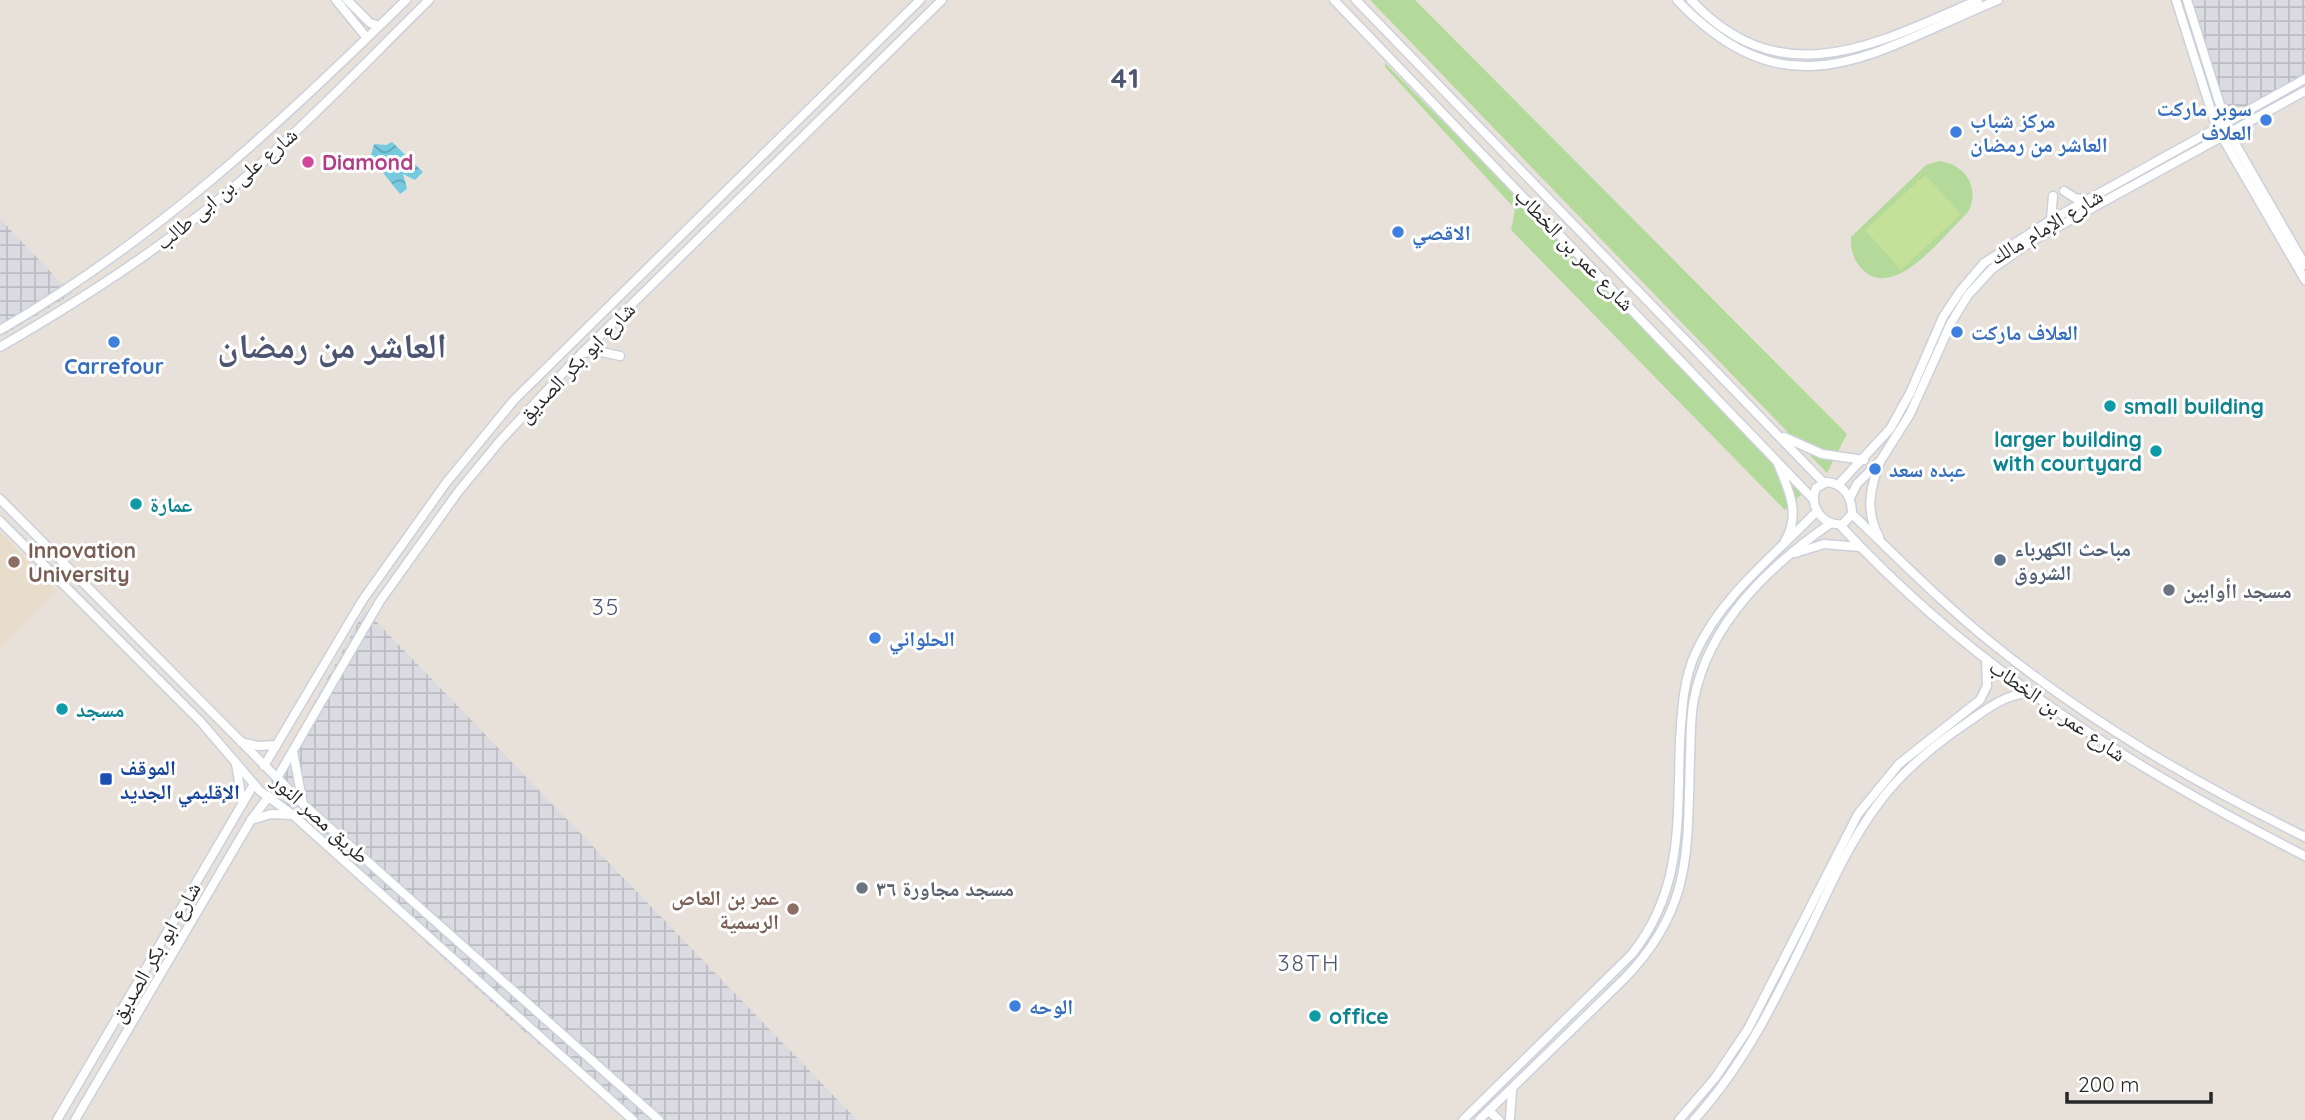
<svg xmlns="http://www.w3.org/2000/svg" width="2305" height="1120" font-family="Quicksand,'Noto Naskh Arabic',sans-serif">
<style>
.industrial{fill:url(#industrial-grid)}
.education{fill:#e8ddca}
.grass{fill:#b4da9b}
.pitch{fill:#c5e098}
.water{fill:url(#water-waves)}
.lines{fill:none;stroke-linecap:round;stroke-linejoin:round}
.secondary-casing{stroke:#ccd0db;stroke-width:11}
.secondary{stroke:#fff;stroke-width:8}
.shop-dot{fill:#3f7fe0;stroke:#fff;stroke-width:2.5}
.hotel-dot{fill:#d1479c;stroke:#fff;stroke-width:2.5}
.culture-dot{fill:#0f9aa8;stroke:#fff;stroke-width:2.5}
.service-dot{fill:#5c6f8a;stroke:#fff;stroke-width:2.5}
.education-dot{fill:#8d6e63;stroke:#fff;stroke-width:2.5}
.worship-dot{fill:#6b7280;stroke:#fff;stroke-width:2.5}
.transit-dot{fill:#1a4fb4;stroke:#fff;stroke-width:2.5}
.labels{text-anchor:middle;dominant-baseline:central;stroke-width:6;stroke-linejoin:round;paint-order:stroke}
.shop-label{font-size:21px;font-weight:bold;fill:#366cbe;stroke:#fff;text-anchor:start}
.hotel-label{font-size:21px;font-weight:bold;fill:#b23c85;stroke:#fff;text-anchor:start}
.street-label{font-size:21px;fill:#272727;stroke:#fff}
.culture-label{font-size:21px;font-weight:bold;fill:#0d838f;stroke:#fff;text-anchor:start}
.service-label{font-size:21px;font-weight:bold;fill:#4e5e75;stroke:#fff;text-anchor:start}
.education-label{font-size:21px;font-weight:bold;fill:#785e54;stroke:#fff;text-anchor:start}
.worship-label{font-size:21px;font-weight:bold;fill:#5b616d;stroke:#fff;text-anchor:start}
.transit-label{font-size:21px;font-weight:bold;fill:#164399;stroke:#fff;text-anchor:start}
.neighbourhood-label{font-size:23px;letter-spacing:2px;fill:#4d5572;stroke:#fff}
.district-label{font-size:28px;font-weight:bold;letter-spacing:2px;fill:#4d5572;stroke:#fff}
.town-label{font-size:35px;font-weight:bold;fill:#4d5572;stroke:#fff}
</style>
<defs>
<pattern id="industrial-grid" width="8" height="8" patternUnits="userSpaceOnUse" patternTransform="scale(1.75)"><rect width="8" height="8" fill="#dbdae1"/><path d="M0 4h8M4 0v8" fill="none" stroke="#bcbbc1"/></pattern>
<pattern id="water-waves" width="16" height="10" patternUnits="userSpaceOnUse" patternTransform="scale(1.75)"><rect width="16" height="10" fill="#76cae0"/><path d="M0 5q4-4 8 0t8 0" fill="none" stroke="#61a4b6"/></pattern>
</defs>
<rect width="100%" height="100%" fill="#e8e1da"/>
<!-- industrial -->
<g class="industrial">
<polygon points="2189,0 2305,0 2305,77 2227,121"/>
<polygon points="0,219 62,284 74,293 0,337"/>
<polygon points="365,610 857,1120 630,1120 521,1029 264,794"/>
</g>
<!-- education -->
<polygon class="education" points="0,532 56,591 0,648"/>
<!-- grass -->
<g class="grass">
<polygon points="1370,0 1415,0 1847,434 1827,473"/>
<polygon points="1385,63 1806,490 1785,510 1511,230 1515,209 1385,67"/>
<path d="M1939,161c26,3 42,27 29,51 -23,22 -72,88 -104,59 -10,-9 -14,-21 -13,-34l75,-72z"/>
</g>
<!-- pitch -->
<polygon class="pitch" points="1925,175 1961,214 1901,270 1865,230"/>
<!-- water -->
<polygon class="water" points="392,142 423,172 415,180 403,174 407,189 400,194 376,164 366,158 371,155 374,144 386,145"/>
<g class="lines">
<!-- secondary casing -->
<g class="secondary-casing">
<g id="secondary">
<polyline points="336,0 367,38"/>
<polyline points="347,0 370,23 379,26"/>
<polyline points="1334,0 1813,499"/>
<polyline points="1356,0 1824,483"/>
<path d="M1677,0c114,119 196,51 321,0"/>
<path d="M1691,0c91,97 185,44 287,0"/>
<polyline points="2176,0 2217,129"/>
<polyline points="2187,0 2226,124"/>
<polyline points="2229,133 2305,265"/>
<polyline points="2222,137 2305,280"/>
<polyline points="2064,191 2075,198 2086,200"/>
<polyline points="2051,220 2053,196"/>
<path d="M0,330c154,-89 280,-206 406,-330"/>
<path d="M0,347c91,-53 179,-110 257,-180 60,-53 115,-111 172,-167"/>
<polyline points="582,353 597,351 620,356"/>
<polyline points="1784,437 1822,454 1864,460"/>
<path d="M1778,464c11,26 23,51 7,77"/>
<path d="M1827,482c17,2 25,15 25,32l-9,10c-19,3 -35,-17 -27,-36z"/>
<polyline points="1838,485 1890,429 1910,393 1943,317 1961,290 1984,263 2051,220 2305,79"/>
<polyline points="1850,498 1857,484 1881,460 1910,414 1951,323 1968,295 1992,269 2032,241 2305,91"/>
<polyline points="0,499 303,804 659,1120"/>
<path d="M1852,514c46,44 91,90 141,130 96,78 201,138 312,193"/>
<polyline points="0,521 201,722 260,791 293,815 633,1120"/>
<path d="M1840,525c131,143 294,244 465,331"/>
<path d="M1879,537c-14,-26 -9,-49 1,-75"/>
<polyline points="1795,553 1824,544 1860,547"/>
<polyline points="241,742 258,746 276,745"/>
<polyline points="293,752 303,804"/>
<polyline points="236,763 242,802"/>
<polyline points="264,766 362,601 446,483 514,400 920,0"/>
<polyline points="277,778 380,601 458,492 500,441 576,359 942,0"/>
<polyline points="251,820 271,814 293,815"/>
<polyline points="1489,1111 1499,1120"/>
<polyline points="1510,1119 1512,1091"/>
<polyline points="57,1120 254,784"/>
<polyline points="75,1120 251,820 269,796"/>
<path d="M1463,1120l169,-166c52,-66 45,-134 48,-213 2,-31 3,-61 16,-89 27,-58 78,-96 121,-141"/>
<path d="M1479,1120l145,-141c69,-71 63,-128 66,-221 1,-19 0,-40 4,-59 15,-76 75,-133 137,-176"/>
<polyline points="1679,1120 1715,1078 1748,1029 1858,814 1899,764 1980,700 1987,686 1986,659"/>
<path d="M1694,1120c53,-58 86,-129 120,-200 19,-40 37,-80 64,-116 24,-33 56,-59 90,-82 19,-13 37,-28 61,-29"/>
</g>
</g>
<!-- secondary -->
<use href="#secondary" class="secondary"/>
</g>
<!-- markers -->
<g class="shop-dot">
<circle cx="2266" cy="120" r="7"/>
<circle cx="1956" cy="132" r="7"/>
<circle cx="1398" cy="232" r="7"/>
<circle cx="1957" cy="332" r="7"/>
<circle cx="114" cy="342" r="7"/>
<circle cx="1875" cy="469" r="7"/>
<circle cx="875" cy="638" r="7"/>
<circle cx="1015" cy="1006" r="7"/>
</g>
<circle class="hotel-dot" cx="308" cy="162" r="7"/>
<g class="culture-dot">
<circle cx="2110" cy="406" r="7"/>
<circle cx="2156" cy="451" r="7"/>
<circle cx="136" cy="504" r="7"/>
<circle cx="62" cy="709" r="7"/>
<circle cx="1315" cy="1016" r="7"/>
</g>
<circle class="service-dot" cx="2000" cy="560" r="7"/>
<g class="education-dot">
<circle cx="14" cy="562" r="7"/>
<circle cx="793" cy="909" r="7"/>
</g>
<g class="worship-dot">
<circle cx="2169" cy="590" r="7"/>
<circle cx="862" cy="888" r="7"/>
</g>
<rect class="transit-dot" x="99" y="772" width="14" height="14" rx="3.5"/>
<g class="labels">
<!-- shop labels -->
<g class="shop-label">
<text x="2252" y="108" text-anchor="end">سوبر ماركت<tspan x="2252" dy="24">العلاف</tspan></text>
<text x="1970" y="120">مركز شباب<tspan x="1970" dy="24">العاشر من رمضان</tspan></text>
<text x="1412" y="232">الاقصي</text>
<text x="1971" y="332">العلاف ماركت</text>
<text x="114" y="366" text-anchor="middle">Carrefour</text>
<text x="1889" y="469">عبده سعد</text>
<text x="889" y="638">الحلواني</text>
<text x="1029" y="1006">الوحه</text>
</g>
<!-- hotel labels -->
<g class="hotel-label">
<text x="322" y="162">Diamond</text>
</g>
<!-- street labels -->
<g class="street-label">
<text transform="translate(226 188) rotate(-40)">شارع على بن ابى طالب</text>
<text transform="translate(2046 226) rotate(-31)">شارع الإمام مالك</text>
<text transform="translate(1575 249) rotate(46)">شارع عمر بن الخطاب</text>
<text transform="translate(576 362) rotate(-46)">شارع ابو بكر الصديق</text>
<text transform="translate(2058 710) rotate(35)">شارع عمر بن الخطاب</text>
<text transform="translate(321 818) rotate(42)">طريق مصر النور</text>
<text transform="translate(155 952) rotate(-60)">شارع ابو بكر الصديق</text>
</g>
<!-- culture labels -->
<g class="culture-label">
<text x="2124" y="406">small building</text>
<text x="2142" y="439" text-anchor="end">larger building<tspan x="2142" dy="24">with courtyard</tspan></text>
<text x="150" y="504">عمارة</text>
<text x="76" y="709">مسجد</text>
<text x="1329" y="1016">office</text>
</g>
<!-- service labels -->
<g class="service-label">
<text x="2014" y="548">مباحث الكهرباء<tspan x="2014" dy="24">الشروق</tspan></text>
</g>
<!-- education labels -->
<g class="education-label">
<text x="28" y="550">Innovation<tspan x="28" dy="24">University</tspan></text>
<text x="779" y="897" text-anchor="end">عمر بن العاص<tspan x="779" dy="24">الرسمية</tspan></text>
</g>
<!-- worship labels -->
<g class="worship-label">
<text x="2183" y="590">مسجد اأوابين</text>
<text x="876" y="888">مسجد مجاورة ٣٦</text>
</g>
<!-- transit labels -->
<g class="transit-label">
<text x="120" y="767">الموقف<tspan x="120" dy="24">الإقليمي الجديد</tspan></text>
</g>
<!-- neighbourhood labels -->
<g class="neighbourhood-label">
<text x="606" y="606">35</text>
<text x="1309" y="962">38TH</text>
</g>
<!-- district labels -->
<g class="district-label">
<text x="1126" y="77">41</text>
</g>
<!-- town labels -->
<g class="town-label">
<text x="332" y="345">العاشر من رمضان</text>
</g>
</g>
<!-- scale -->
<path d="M2067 1092v10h144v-10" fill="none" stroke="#272727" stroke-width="3.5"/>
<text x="2078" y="1092" font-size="21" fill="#272727" stroke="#ffffff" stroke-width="5" paint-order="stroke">200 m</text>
</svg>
